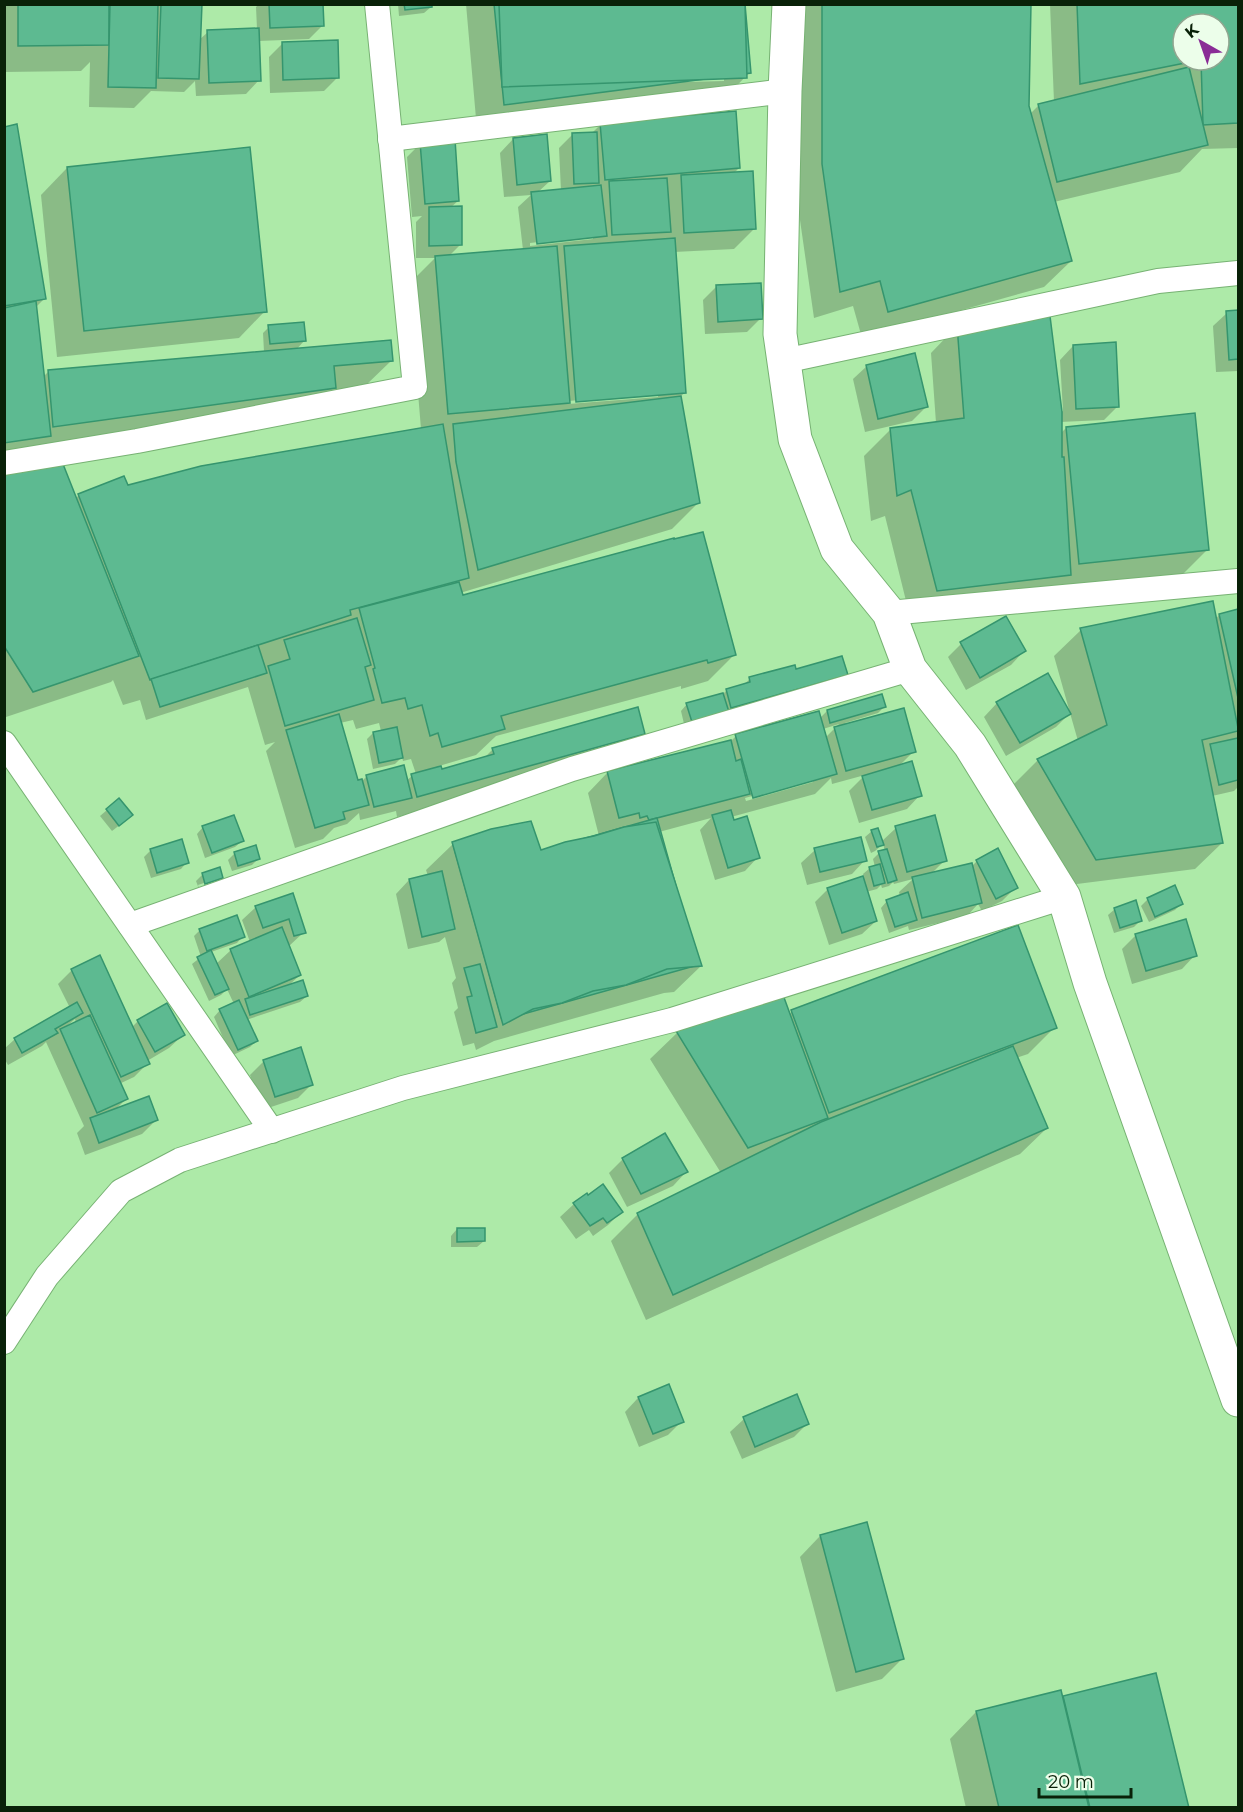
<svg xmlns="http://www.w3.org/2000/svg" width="1243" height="1812" font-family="Montserrat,sans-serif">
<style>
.shadow{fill:#0003;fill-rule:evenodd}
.building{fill:#5dba91;stroke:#35956e;stroke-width:1.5}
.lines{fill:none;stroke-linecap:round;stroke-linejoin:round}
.street-casing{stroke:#77b273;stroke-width:26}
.secondary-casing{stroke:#77b273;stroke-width:35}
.street{stroke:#fff;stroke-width:24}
.secondary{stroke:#fff;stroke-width:33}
</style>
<rect width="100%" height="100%" fill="#adeaa8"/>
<!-- shadow -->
<g class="shadow">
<polygon points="4,4 200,4 199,40 208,32 257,29 256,7 259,4 321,4 322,26 309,39 258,41 259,80 246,94 196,96 195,81 184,92 151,91 134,108 89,107 90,62 81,71 4,72"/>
<polygon points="398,4 431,4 431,7 424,13 399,16"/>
<path d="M466,4h278l6,68 -31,32 -242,26zM724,78v3l-39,1v-3z"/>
<path d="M796,4h234l-2,102 2,8 9,-9 15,-3 -4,-98h188v144l-36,1 -22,23 -126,30 17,59 -27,26 -182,51 -9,-32 -39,12 -18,-126zM1183,24h36v36h-36z"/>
<polygon points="282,44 338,77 324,91 270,93 269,57"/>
<path d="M601,124l138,44 -6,6 21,55 -20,20 -60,3 11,140 -5,5 18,106 -26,26 -212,64 1,3 273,59 -26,26 -27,8v-3l-185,50 -20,19 -37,11 1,5 43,-12 10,-10 150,-16 -20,20 -226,64 -1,-6 -36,9 -1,-7 -12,11 -13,4 -11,11 -28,9 -29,-97 9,-9 -10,3 -17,-58 -102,33 -6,-20 -17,5 -10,-25 -2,2 -105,35 -2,-2v-241l71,25 4,-4 342,-66 -12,-145 26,-26h-19v-36l6,-6 -10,1 -5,-60 14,-14 37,58 -8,7 11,36 -12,12 74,-6 -5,-43 13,-12 -27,2 -4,-44 13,-14 37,42 -13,12 24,-2 -2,-43 14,-14h18zM593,236v3l-63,7v-3zM658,394v3l-90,7v-3zM353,720l3,9 23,-6 2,8 -8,2 -6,6 6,30 22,-5 7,-7 1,4 8,-2 5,15 -4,2 -6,5 -39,-5 -7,7 -3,-1 -17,-59z"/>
<polygon points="4,128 44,299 35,308 43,377 49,371 264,352 263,333 269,327 304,341 296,350 391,361 364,387 331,390 308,414 4,465"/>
<polygon points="67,168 265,311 239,338 57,357 41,195"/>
<polygon points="717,286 761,318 747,332 705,334 703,300"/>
<polygon points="1238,312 1238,371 1216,372 1213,326 1227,313"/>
<polygon points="957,326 1060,412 1063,411 1060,360 1073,346 1118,406 1104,420 1060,422 1060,434 1066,428 1208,549 1181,576 910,617 885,516 871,521 864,456 891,429 936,423 931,353"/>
<polygon points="867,366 926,407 912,421 865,432 853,379"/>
<polygon points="1238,611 1238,787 1234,791 1212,796 1222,843 1195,869 1069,885 1012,786 1038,760 1078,741 1070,713 1056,727 1006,756 984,717 997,703 1070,713 1054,656 1081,630 1215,620 1219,615"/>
<polygon points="961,644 1024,651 1011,665 966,690 948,657"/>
<polygon points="795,671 846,675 833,688 685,728 681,711 687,704 722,695 727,690 743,685 750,679"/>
<path d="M884,707l-6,6 -33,10 1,2 68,26 -15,15 21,29 -13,14 -48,14 -10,-32 16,-16 -33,9 -1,-6 -16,16 -84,23 27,40 -13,14 -30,9 -15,-50 11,-12 -52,14 42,134 -27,26 -10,1 -170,48 -18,9 -2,-7 -11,3 -9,-34 4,-4 -6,-25 4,-5 -11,-41 -6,5 -31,7 -12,-55 13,-14 19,-4 -2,-6 27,-26 87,8 59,-16 -11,-43 20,-21 122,-30 6,-6 84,-18 7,-7zM839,724l-14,14 -2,-9zM813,779v3l-67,19 -1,-3z"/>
<polygon points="107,810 125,821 112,831 100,816"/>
<polygon points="203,827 242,841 235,847 205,858 197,834"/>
<polygon points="896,828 945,860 931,874 972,866 977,861 1016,887 1002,901 982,911 978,904 967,916 909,930 908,926 889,933 881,908 887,901 900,897 899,892 913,879 894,884 893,882 889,886 882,888 881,885 877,889 866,892 876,921 862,934 829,945 815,902 828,889 864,877 863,874 870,868 875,867 873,859 879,853 885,851 883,844 875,851 871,853 865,837 872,831 881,842"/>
<polygon points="151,850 187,862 181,869 151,878 144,857"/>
<polygon points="815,850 865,860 852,874 807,885 801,863"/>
<polygon points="235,853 258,859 252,865 232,871 228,860"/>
<path d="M203,874l19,4 -7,6 -16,5 -3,-8zM216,879v3l-17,6 -1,-3z"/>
<polygon points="292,895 304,932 288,947 300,975 288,986 307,996 300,1002 246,1020 256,1041 250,1047 231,1056 214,1017 220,1010 234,1004 227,989 221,995 209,1001 192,964 201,957 194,936 200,930 243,936 237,943 211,952 216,964 231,950 250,942 242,920 256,907"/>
<polygon points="1148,899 1181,904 1175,910 1149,922 1141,906"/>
<polygon points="1115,909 1141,920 1134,927 1114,933 1108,915"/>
<polygon points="1185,921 1195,955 1182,969 1132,984 1122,949 1135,936"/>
<path d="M72,970l59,58 7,-7 45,14 -14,13 -22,13 1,2 -14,14 -15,7 7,15 -11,11 41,10 -14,14 -57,21 -8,-22 7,-7 -38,-84 -4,4 -34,19 -4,-7v-9l11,-10 55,-31 -12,-24zM75,1019l1,4 -9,3z"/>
<polygon points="781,994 789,1015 792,1011 1055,1027 1028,1054 1016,1058 1047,1128 1020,1154 832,1236 646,1320 611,1241 638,1214 721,1173 650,1059 677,1033"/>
<polygon points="264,1061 312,1084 298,1098 262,1110 250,1075"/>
<polygon points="623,1159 686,1172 673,1186 627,1207 609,1173"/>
<polygon points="588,1197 621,1212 608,1225 593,1236 589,1230 576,1239 560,1217 574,1204"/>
<polygon points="457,1229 484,1241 477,1247 451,1247 451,1236"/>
<polygon points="668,1386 682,1421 668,1435 639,1447 625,1412 638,1398"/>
<polygon points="744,1419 808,1423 794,1437 742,1459 730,1432"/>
<polygon points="866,1524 902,1659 882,1679 836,1692 800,1557 820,1536"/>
<polygon points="1155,1674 1188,1808 966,1808 950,1739 976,1712 1061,1698"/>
</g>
<!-- building -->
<g class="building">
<polygon points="18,4 109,4 109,45 18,46"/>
<polygon points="110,4 158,4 156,88 108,87"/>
<polygon points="161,4 202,4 199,79 158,78"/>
<polygon points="269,4 323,4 324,26 270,28"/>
<polygon points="404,4 432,4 432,7 405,10"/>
<polygon points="494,4 745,4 751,73 504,105"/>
<polygon points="499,4 745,4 747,78 502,87"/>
<polygon points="822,4 1031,4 1029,106 1072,261 888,312 880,281 840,292 822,164"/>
<polygon points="1077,4 1238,4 1238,123 1203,125 1201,60 1219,60 1219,24 1183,24 1183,60 1200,60 1080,84"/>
<polygon points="259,28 261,81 209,83 207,30"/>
<polygon points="338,40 339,78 283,80 282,42"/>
<polygon points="1189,67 1208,145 1057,182 1038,104"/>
<polygon points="736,111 740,168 605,180 600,123"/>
<polygon points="17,124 46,299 4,306 4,127"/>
<polygon points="597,132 599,183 574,184 572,133"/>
<polygon points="547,134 551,181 517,185 513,138"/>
<polygon points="455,139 459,201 425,204 420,142"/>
<polygon points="250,147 267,312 84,331 67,167"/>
<polygon points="753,171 756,229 684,233 681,175"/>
<polygon points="667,178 671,232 612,235 609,181"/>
<polygon points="601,185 607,236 537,244 531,192"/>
<polygon points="462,206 462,245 429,246 429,207"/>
<polygon points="675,238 686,393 576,402 564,246"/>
<polygon points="557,246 570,403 448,414 435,256"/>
<polygon points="761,283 763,319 718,322 716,285"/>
<polygon points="36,301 51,436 4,443 4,308"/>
<polygon points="1238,310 1238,359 1229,360 1226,311"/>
<polygon points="1050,316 1062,412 1062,457 1064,457 1071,575 937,591 911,490 897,496 890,428 964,418 957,325"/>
<polygon points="304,322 306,341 270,344 268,325"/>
<polygon points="391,340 393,361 334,366 336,388 53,427 48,370"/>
<polygon points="1116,342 1119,407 1076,409 1073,345"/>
<polygon points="915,353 928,407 878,419 866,365"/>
<polygon points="681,396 700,503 478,570 456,462 453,424"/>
<polygon points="1195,413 1209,550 1079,564 1066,427"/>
<polygon points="443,424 469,578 350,610 351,615 150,680 78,494 124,476 128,485 201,466"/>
<polygon points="63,464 139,656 33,692 4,646 4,473"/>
<polygon points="703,532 736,655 708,663 707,660 501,716 505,729 442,747 438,733 430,736 422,705 408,709 405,698 382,703 373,669 375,668 359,608 459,582 463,595 674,538 674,539"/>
<polygon points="1213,601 1238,728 1238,731 1202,740 1223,843 1096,860 1037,759 1107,725 1080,628"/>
<polygon points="1238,609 1238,698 1219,614"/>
<polygon points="1006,616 1026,651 980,678 960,642"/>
<polygon points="357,618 371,665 365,667 374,700 285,726 268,666 290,659 284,640"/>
<polygon points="258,645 267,673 160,707 151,679"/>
<polygon points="842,656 848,675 731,708 726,689 750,682 749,677 795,665 796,669"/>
<polygon points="1048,673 1071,714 1020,743 996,702"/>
<polygon points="723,693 729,712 692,722 686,703"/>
<polygon points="882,694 886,707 830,723 827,710"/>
<polygon points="638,707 645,734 417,797 411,774 441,766 442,769 494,754 492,748"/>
<polygon points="904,708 916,752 846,771 834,727"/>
<polygon points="819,711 837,774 753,798 735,734"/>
<polygon points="339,714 358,780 362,779 369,805 343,812 345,819 315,828 286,730"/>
<polygon points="397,727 403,758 379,763 373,732"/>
<polygon points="1238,738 1238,780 1219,785 1210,744"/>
<polygon points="731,740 736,761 741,759 750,794 649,820 647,816 640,818 639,813 619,818 607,771"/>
<polygon points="912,761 922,796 872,810 862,776"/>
<polygon points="404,765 412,798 374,807 366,775"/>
<polygon points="119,798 133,815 119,826 106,809"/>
<polygon points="731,810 734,820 747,816 760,858 728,868 712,815"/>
<polygon points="234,815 244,841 212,853 202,826"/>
<polygon points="935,815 947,861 907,872 895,826"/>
<polygon points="657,818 698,965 502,1020 453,844 528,823 536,852"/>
<polygon points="531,821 541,850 565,842 594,836 624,827 656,822 702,966 667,969 626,985 593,991 562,1003 533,1009 503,1025 452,842 491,829"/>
<polygon points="878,828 884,845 877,847 871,830"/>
<polygon points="861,837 867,861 820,872 814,848"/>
<polygon points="182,839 189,863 157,873 150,849"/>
<polygon points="256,845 260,859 238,866 234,852"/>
<polygon points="998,848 1018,888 996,899 976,860"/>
<polygon points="887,849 897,880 888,883 878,851"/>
<polygon points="972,863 982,903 922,918 912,877"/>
<polygon points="880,864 885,883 874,886 869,867"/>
<polygon points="220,867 223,878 205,884 202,873"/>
<polygon points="442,871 455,929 422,937 409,879"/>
<polygon points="863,876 877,921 842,933 827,888"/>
<polygon points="1175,885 1183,904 1155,917 1147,898"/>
<polygon points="908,892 917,920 895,927 886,900"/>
<polygon points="293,893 306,933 294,936 289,919 263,928 255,906"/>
<polygon points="1136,900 1142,921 1120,928 1114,908"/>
<polygon points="237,915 245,937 207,951 199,929"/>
<polygon points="1186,919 1197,956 1146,971 1135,934"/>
<polygon points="1018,925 1057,1028 829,1113 791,1010"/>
<polygon points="282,927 301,975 249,997 230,949"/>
<polygon points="211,950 229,989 215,995 197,957"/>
<polygon points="100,955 150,1064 121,1077 71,969"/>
<polygon points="480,964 497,1027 476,1033 467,997 472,996 464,968"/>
<polygon points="303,980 308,996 250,1015 245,999"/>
<polygon points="782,992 828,1118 748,1148 676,1031"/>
<polygon points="239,1000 258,1041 238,1050 219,1009"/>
<polygon points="77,1002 83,1013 55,1029 58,1033 22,1053 14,1038"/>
<polygon points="167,1003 185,1035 155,1052 137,1020"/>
<polygon points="90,1015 128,1099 97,1113 60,1029"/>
<polygon points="1013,1046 1048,1128 860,1210 673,1295 637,1213 821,1122"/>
<polygon points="301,1047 313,1085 275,1097 263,1060"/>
<polygon points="149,1096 158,1120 99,1143 90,1118"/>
<polygon points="665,1133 688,1172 641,1194 622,1158"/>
<polygon points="603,1184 623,1212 607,1223 603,1218 590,1226 573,1203 587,1193 588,1195"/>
<polygon points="457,1228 485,1228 485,1241 457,1242"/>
<polygon points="669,1384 684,1422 653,1434 638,1397"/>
<polygon points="797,1394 809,1424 755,1447 743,1417"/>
<polygon points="867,1522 904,1659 856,1672 820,1535"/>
<polygon points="1156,1673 1189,1808 1090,1808 1063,1696"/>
<polygon points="1061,1690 1089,1808 999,1808 976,1711"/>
</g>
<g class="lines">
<!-- street casing -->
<g class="street-casing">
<g id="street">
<polyline points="390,139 785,91"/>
<polyline points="784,361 1158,281 1238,273"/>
<polyline points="4,463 137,441 415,387 377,4"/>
<polyline points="889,613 1238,581"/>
<polyline points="4,743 272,1131"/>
<polyline points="130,925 572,769 910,669"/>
<polyline points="4,1342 47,1276 121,1191 180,1160 403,1088 672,1020 1064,897"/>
</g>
</g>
<!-- secondary casing -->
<g class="secondary-casing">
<polyline id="secondary" points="789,4 785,91 780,334 795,439 837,549 889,613 910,669 970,745 1064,897 1090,983 1238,1400"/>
</g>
<!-- street -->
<use href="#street" class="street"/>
<!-- secondary -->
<use href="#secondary" class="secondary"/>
</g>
<!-- border -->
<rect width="1243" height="1812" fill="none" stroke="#092108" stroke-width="12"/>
<!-- north arrow -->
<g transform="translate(1201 42) rotate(320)"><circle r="28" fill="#ecfeea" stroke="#91a690" stroke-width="1.5"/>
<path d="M0-4.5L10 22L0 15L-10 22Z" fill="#8a2c96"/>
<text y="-9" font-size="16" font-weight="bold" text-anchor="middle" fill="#092108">K</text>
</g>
<!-- scale -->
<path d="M1039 1788v9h92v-9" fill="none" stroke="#092108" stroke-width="3"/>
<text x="1048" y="1788" font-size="18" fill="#092108" stroke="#ecfeea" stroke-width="4.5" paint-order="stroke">20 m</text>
</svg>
